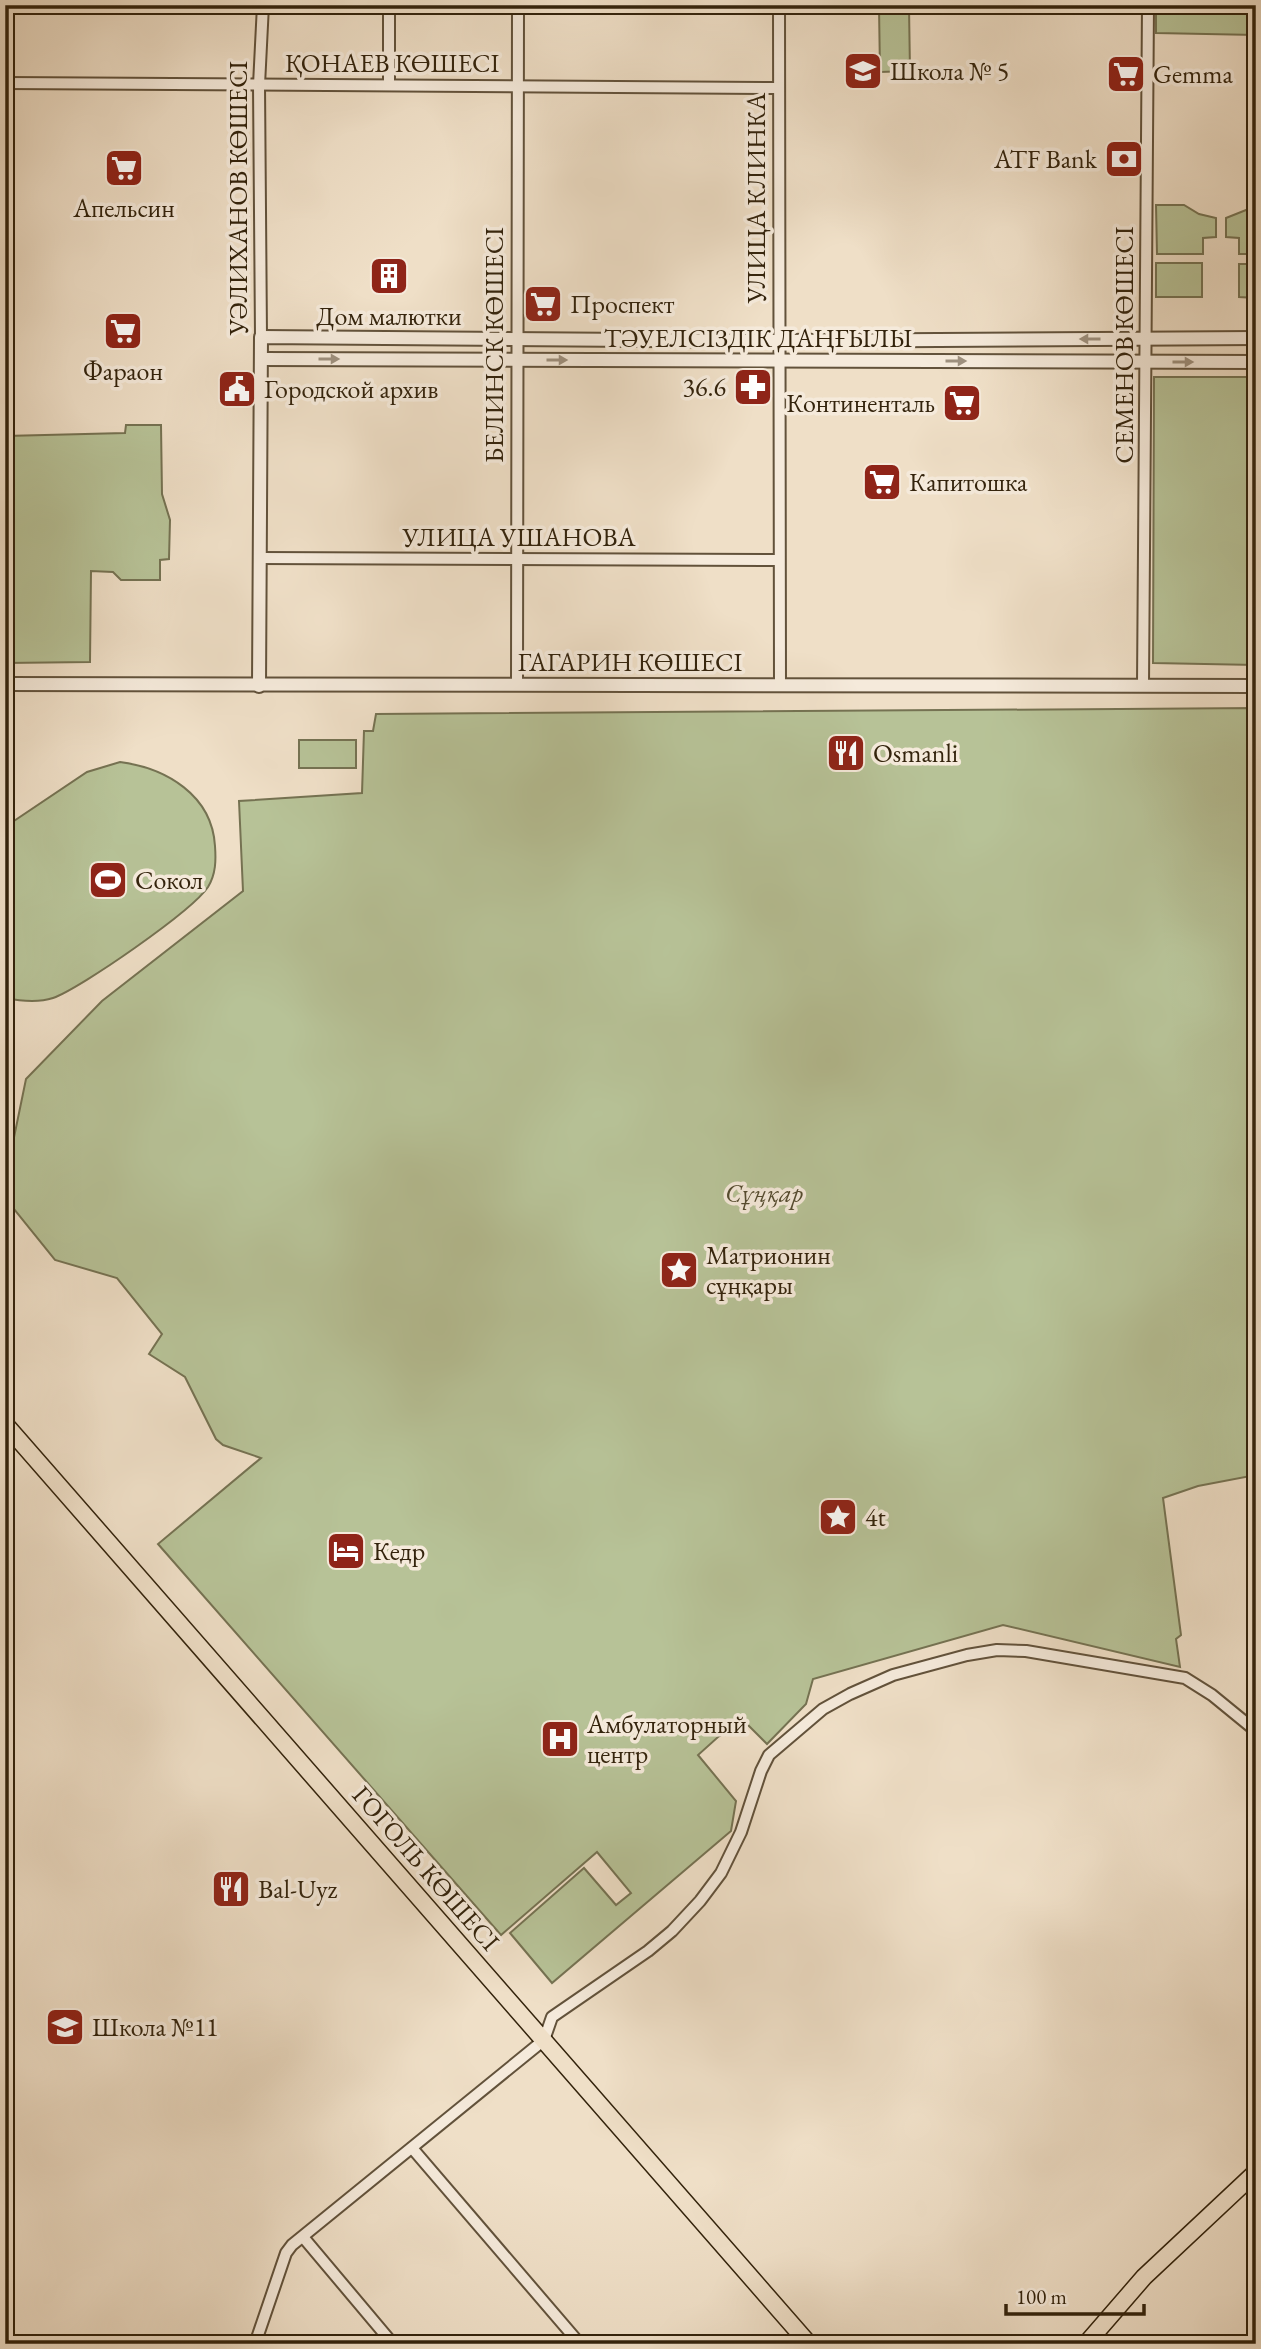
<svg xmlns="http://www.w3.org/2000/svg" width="1261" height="2349" font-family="'EB Garamond',serif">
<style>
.green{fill:#b7c297;stroke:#757252;stroke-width:2}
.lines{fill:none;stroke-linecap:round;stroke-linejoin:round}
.minor-casing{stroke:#62523b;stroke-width:14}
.tertiary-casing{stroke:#62523b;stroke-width:16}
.primary-casing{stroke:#33230c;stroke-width:19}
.minor{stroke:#f5eadb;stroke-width:10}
.tertiary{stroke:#f5eadb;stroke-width:12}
.primary{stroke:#efdfc7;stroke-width:16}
.oneway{fill:#9e907e}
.labels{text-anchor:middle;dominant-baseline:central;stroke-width:7;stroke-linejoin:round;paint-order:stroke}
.street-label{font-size:26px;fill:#33230c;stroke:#f5eadb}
.poi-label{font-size:26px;fill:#33230c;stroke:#f5eadb;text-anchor:start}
.park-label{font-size:26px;font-style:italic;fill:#544b2f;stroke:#f5eadb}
</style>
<rect width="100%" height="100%" fill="#efdfc7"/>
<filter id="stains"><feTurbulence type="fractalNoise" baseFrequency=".00286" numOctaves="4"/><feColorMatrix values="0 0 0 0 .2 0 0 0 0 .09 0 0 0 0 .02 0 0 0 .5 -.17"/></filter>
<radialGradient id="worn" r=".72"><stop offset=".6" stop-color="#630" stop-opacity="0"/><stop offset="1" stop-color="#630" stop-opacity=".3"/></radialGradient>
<!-- green -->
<g class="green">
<polygon points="1156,5 1256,5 1256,35 1156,33"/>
<polygon points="879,7 909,7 910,71 880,72"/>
<polygon points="1156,205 1184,205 1199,214 1216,218 1216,237 1203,238 1203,254 1157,254"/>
<polygon points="1256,206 1256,254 1239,254 1239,238 1226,237 1226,218"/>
<rect x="1156" y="263" width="46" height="34"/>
<polygon points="1239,264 1256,264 1256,298 1239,297"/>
<polygon points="1154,377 1256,377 1256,665 1153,663"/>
<polygon points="126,425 161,425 162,494 170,520 169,559 160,560 160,580 121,580 113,572 91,571 90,662 5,663 5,436 125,433"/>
<polygon points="1256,708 1256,1475 1198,1486 1163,1498 1181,1635 1176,1639 1180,1667 1003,1625 813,1679 806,1704 767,1744 745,1722 718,1737 698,1755 736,1801 731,1831 552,1983 510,1933 584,1868 616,1905 631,1893 597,1852 501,1935 158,1544 261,1458 223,1445 216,1439 185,1377 149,1354 162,1334 117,1278 55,1260 5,1198 5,1181 26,1079 102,1001 243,891 239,801 362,793 364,731 373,731 376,714"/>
<rect x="299" y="740" width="57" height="28"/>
<path d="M120,762c46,6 92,33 95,84 1,14 1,28 -7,41 -16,24 -127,101 -155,111 -15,5 -33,3 -48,0v-171l82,-55z"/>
</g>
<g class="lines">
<!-- minor casing -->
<g class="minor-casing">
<g id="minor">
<polyline points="389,5 389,85"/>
<polyline points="779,5 780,684"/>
<polyline points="5,83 779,88"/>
<polyline points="261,337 259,85 263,5"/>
<polyline points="259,558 779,560"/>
<polyline points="517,685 518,5"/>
<polyline points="1143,685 1148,5"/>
<polyline points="412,2148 580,2344"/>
<polyline points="303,2237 393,2344"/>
<polyline points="255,2344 286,2253 292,2245 544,2040 552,2017 648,1951 672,1931 700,1901 721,1873 741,1832 761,1771 769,1755 823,1709 850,1694 893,1675 967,1655 997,1650 1026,1651 1185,1678 1212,1695 1256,1731"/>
</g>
</g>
<!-- tertiary casing -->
<g class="tertiary-casing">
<g id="tertiary">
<polyline points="261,359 1256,362"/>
<polyline points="5,684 1256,686"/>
<polyline points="259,686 261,337 779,341 1256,338"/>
</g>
</g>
<!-- primary casing -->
<g class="primary-casing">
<g id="primary">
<polyline points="5,1424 809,2344"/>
<polyline points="1086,2344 1144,2277 1256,2172"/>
</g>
</g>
<!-- minor -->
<use href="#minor" class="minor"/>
<!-- tertiary -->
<use href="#tertiary" class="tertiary"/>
<!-- primary -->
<use href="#primary" class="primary"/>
</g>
<!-- one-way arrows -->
<defs><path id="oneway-solid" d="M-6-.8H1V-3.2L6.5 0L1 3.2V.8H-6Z" transform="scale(1.75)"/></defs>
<g class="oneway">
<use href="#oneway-solid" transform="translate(1090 339) rotate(180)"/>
<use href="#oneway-solid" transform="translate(329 359)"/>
<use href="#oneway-solid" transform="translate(557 360)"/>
<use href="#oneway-solid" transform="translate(956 361)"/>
<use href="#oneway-solid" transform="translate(1183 362)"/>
</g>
<!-- icons -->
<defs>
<g id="school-square" transform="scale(2.0125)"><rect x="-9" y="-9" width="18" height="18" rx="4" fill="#8f2418" stroke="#f5eadb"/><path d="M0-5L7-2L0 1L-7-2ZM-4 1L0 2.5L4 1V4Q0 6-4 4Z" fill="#fff"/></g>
<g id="supermarket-square" transform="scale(2.0125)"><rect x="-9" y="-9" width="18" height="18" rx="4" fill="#8f2418" stroke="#f5eadb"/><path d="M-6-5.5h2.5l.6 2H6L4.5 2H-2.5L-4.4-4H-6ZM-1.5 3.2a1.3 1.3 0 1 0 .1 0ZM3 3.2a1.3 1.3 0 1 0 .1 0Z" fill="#fff"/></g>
<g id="bank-square" transform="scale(2.0125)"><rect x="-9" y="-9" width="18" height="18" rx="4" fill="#8f2418" stroke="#f5eadb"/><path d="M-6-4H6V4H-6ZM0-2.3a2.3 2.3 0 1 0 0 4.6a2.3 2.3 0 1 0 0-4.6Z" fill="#fff"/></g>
<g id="building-square" transform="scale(2.0125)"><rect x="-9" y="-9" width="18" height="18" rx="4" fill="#8f2418" stroke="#f5eadb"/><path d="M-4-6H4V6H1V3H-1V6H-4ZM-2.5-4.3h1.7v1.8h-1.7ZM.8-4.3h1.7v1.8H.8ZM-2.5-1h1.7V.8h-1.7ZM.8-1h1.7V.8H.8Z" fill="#fff"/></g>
<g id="pharmacy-square" transform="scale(2.0125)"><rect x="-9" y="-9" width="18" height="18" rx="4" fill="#8f2418" stroke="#f5eadb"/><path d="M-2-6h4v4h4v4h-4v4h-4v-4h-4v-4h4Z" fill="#fff"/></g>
<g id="civic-square" transform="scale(2.0125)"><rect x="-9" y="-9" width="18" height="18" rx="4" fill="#8f2418" stroke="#f5eadb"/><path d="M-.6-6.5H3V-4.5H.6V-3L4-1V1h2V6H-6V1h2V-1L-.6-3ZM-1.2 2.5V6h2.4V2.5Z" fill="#fff"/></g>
<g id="restaurant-square" transform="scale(2.0125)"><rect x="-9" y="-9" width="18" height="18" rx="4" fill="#8f2418" stroke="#f5eadb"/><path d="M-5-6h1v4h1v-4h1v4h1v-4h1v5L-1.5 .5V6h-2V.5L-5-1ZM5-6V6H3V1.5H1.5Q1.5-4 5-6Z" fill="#fff"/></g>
<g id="stadium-square" transform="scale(2.0125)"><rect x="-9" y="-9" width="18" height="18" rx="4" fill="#8f2418" stroke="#f5eadb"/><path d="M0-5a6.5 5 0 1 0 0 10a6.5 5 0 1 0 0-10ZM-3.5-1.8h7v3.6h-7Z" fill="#fff"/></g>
<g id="sight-square" transform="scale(2.0125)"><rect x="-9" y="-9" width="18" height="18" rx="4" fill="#8f2418" stroke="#f5eadb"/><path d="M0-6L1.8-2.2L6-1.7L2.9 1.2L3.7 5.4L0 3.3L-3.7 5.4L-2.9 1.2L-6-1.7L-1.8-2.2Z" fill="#fff"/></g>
<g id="hotel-square" transform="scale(2.0125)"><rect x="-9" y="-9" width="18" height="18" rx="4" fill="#8f2418" stroke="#f5eadb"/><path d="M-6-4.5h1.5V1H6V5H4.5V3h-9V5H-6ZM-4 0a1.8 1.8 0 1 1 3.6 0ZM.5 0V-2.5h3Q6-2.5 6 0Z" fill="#fff"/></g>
<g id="hospital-square" transform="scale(2.0125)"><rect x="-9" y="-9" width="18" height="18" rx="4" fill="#8f2418" stroke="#f5eadb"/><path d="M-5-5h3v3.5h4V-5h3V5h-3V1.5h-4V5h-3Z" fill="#fff"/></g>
</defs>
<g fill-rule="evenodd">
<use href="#school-square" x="863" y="71"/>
<use href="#supermarket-square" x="1126" y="74"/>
<use href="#bank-square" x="1124" y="159"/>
<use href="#supermarket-square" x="124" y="168"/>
<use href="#building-square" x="389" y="276"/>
<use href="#supermarket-square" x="543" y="304"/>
<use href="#supermarket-square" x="123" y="331"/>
<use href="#pharmacy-square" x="753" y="387"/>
<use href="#civic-square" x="237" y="389"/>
<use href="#supermarket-square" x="962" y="403"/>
<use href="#supermarket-square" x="882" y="482"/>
<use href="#restaurant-square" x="846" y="753"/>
<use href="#stadium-square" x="108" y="880"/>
<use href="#sight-square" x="679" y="1270"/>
<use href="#sight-square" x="838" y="1517"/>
<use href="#hotel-square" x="346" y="1551"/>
<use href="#hospital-square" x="560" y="1739"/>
<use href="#restaurant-square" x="231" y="1889"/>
<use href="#school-square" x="65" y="2027"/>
</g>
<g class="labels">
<!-- street labels -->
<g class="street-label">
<text x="392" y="63">ҚОНАЕВ КӨШЕСІ</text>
<text transform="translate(238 198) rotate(-90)">УӘЛИХАНОВ КӨШЕСІ</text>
<text transform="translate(756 198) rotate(-90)">УЛИЦА КЛИНКА</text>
<text x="758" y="338">ТӘУЕЛСІЗДІК ДАҢҒЫЛЫ</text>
<text transform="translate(494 345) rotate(-90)">БЕЛИНСК КӨШЕСІ</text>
<text transform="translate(1124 345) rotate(-90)">СЕМЕНОВ КӨШЕСІ</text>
<text x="519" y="537">УЛИЦА УШАНОВА</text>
<text x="630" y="662">ГАГАРИН КӨШЕСІ</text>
<text transform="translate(426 1868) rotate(49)">ГОГОЛЬ КӨШЕСІ</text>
</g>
<!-- poi labels -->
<g class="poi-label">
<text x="890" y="71">Школа № 5</text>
<text x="1153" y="74">Gemma</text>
<text x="1097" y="159" text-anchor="end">ATF Bank</text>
<text x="124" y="208" text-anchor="middle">Апельсин</text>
<text x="570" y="304">Проспект</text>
<text x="389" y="316" text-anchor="middle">Дом малютки</text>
<text x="123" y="371" text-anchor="middle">Фараон</text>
<text x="726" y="387" text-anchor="end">36.6</text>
<text x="264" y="389">Городской архив</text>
<text x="935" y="403" text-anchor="end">Континенталь</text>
<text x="909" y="482">Капитошка</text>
<text x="873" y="753">Osmanli</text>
<text x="135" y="880">Сокол</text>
<text x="706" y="1255">Матрионин<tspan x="706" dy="30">сұңқары</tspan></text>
<text x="865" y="1517">4t</text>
<text x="373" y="1551">Кедр</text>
<text x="587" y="1724">Амбулаторный<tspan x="587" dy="30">центр</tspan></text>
<text x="258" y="1889">Bal-Uyz</text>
<text x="92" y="2027">Школа №11</text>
</g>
<!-- park labels -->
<g class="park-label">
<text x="764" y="1193">Сұңқар</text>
</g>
</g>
<!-- margin -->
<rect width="1261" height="2349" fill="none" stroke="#efdfc7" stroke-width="28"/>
<rect x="7" y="7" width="1247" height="2335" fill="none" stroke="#33230c" stroke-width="3.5"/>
<rect x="14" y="14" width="1233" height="2321" fill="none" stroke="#33230c" stroke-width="2"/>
<!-- scale -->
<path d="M1006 2304v10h138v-10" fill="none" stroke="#33230c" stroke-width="3.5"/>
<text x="1016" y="2304" font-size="21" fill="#33230c" stroke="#f5eadb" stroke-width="5" paint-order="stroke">100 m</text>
<rect width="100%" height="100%" filter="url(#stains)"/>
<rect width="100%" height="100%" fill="url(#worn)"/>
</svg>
